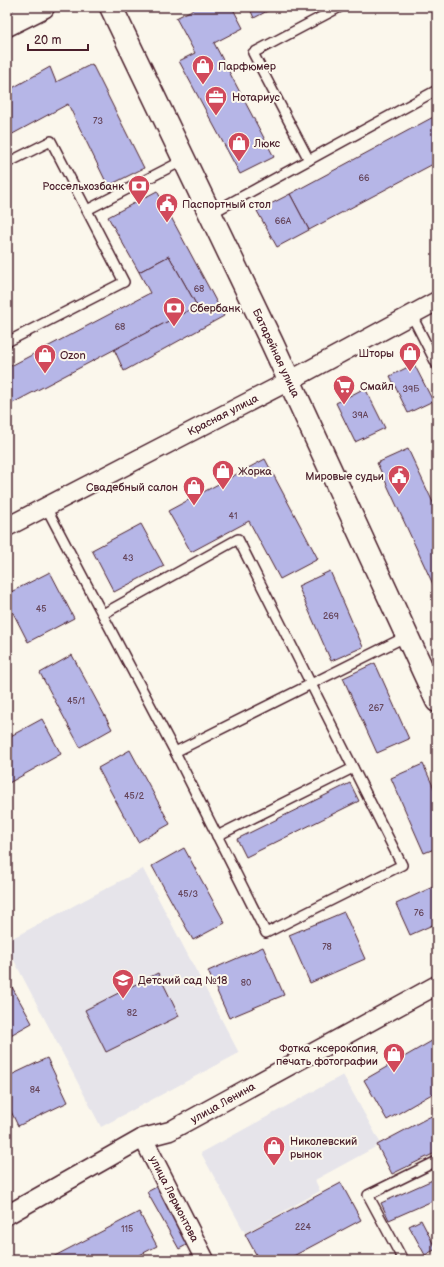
<svg xmlns="http://www.w3.org/2000/svg" width="444" height="1267" font-family="'Balsamiq Sans',sans-serif">
<style>
.built{fill:#e6e4ea}
.building{fill:#b6b6e7;stroke:#4a1f2b}
.lines{fill:none;stroke-linecap:round;stroke-linejoin:round}
.service-casing{stroke:#4a1f2b;stroke-width:12}
.minor-casing{stroke:#4a1f2b;stroke-width:21}
.tertiary-casing{stroke:#4a1f2b;stroke-width:25}
.secondary-casing{stroke:#4a1f2b;stroke-width:25}
.service{stroke:#fbf7ec;stroke-width:9}
.minor{stroke:#fbf7ec;stroke-width:18}
.tertiary{stroke:#fbf7ec;stroke-width:22}
.secondary{stroke:#fbf7ec;stroke-width:22}
.labels{text-anchor:middle;dominant-baseline:central;stroke-width:4;stroke-linejoin:round;paint-order:stroke}
.number-label{font-size:9px;fill:#65455a}
.poi-label{font-size:11px;fill:#4a1f2b;stroke:#fbf7ec;text-anchor:start}
.street-label{font-size:11px;fill:#4a1f2b;stroke:#fbf7ec}
</style>
<rect width="100%" height="100%" fill="#fbf7ec"/>
<filter id="ink" filterUnits="userSpaceOnUse"><feTurbulence type="fractalNoise" baseFrequency=".025" numOctaves="2"/><feDisplacementMap in="SourceGraphic" scale="8" xChannelSelector="R" yChannelSelector="G"/><feConvolveMatrix kernelMatrix="1 2 1 2 8 2 1 2 1" color-interpolation-filters="sRGB"/></filter>
<g filter="url(#ink)">
<!-- built -->
<g class="built">
<polygon points="143,869 239,1053 101,1127 7,947 7,941"/>
<polygon points="343,1075 381,1144 315,1180 320,1191 245,1233 201,1153"/>
</g>
<!-- building -->
<g class="building">
<polygon points="198,7 232,7 243,28 214,43 274,157 240,174 179,61 195,53 176,18"/>
<polygon points="249,7 275,7 254,18"/>
<polygon points="92,64 144,168 108,186 68,104 7,137 7,91 50,67 56,82"/>
<polygon points="437,115 437,162 309,230 290,194"/>
<polygon points="157,191 224,316 124,371 114,349 197,306 169,256 139,272 108,217"/>
<polygon points="290,194 309,230 277,247 257,211"/>
<polygon points="169,256 197,306 7,406 7,368 150,293 139,272"/>
<polygon points="414,364 433,401 408,413 390,376"/>
<polygon points="365,388 385,428 355,442 336,403"/>
<polygon points="408,449 437,511 437,593 377,463"/>
<polygon points="265,459 318,559 280,579 249,521 191,552 168,511"/>
<polygon points="141,524 164,566 114,592 92,550"/>
<polygon points="330,571 363,647 331,661 298,586"/>
<polygon points="50,572 74,618 28,642 7,601 7,594"/>
<polygon points="72,655 112,729 80,747 40,673"/>
<polygon points="375,663 409,739 377,753 343,678"/>
<polygon points="42,719 61,754 7,784 7,738"/>
<polygon points="130,750 170,824 138,842 98,768"/>
<polygon points="423,764 437,795 437,848 424,853 391,778"/>
<polygon points="350,783 359,801 246,857 237,839"/>
<polygon points="184,848 225,923 193,940 152,866"/>
<polygon points="437,885 437,923 410,935 396,904"/>
<polygon points="344,912 365,959 310,983 289,935"/>
<polygon points="263,947 284,995 229,1018 208,971"/>
<polygon points="158,973 179,1016 106,1052 85,1010"/>
<polygon points="7,978 32,1023 7,1037"/>
<polygon points="437,1038 437,1091 387,1120 364,1080"/>
<polygon points="47,1058 68,1102 18,1126 7,1103 7,1077"/>
<polygon points="437,1113 437,1152 392,1174 377,1145"/>
<polygon points="437,1178 437,1199 389,1220 381,1203"/>
<polygon points="341,1183 361,1220 286,1260 259,1260 245,1234"/>
<polygon points="162,1184 194,1241 179,1249 147,1192"/>
<polygon points="139,1212 157,1246 130,1260 47,1260"/>
<polygon points="421,1220 436,1249 425,1255 409,1226"/>
</g>
<g class="lines">
<!-- service casing -->
<g class="service-casing">
<g id="service">
<polyline points="309,160 253,53 340,7"/>
<polyline points="7,163 51,141 124,282 7,342"/>
<polyline points="87,210 184,160"/>
<polyline points="210,214 437,90"/>
<polyline points="411,314 437,365"/>
<polyline points="46,507 175,752 266,933 402,865 238,539 103,614"/>
<polyline points="175,752 407,636"/>
<polyline points="217,836 353,768"/>
<polyline points="403,1260 368,1195 437,1161"/>
</g>
</g>
<!-- minor casing -->
<g class="minor-casing">
<g id="minor">
<polyline points="7,527 289,381 437,301"/>
<polyline points="143,1138 205,1260"/>
<polyline points="7,1215 143,1138 170,1131 177,1127 437,985"/>
</g>
</g>
<!-- tertiary casing -->
<g class="tertiary-casing">
<polyline id="tertiary" points="111,7 272,343 437,701"/>
</g>
<!-- secondary casing -->
<g class="secondary-casing">
<polyline id="secondary" points="7,25 43,7"/>
</g>
<!-- service -->
<use href="#service" class="service"/>
<!-- minor -->
<use href="#minor" class="minor"/>
<!-- tertiary -->
<use href="#tertiary" class="tertiary"/>
<!-- secondary -->
<use href="#secondary" class="secondary"/>
</g>
</g>
<!-- icons -->
<defs>
<g id="shop-pin" transform="scale(1.15)"><path d="M0 17L-7.5 6A9.5 9.5 0 1 1 7.5 6Z" fill="#d1495b" stroke="#fbf7ec"/><path d="M-5-2.5h2.3a2.7 3.5 0 0 1 5.4 0H5L5.5 6h-11ZM-1.5-2.5h3a1.5 2.3 0 0 0-3 0Z" fill="#fff"/></g>
<g id="office-pin" transform="scale(1.15)"><path d="M0 17L-7.5 6A9.5 9.5 0 1 1 7.5 6Z" fill="#d1495b" stroke="#fbf7ec"/><path d="M-6-3h4V-5.5h4V-3h4V5H-6ZM-1-4.5V-3h2v-1.5ZM-6 0V1H6V0Z" fill="#fff"/></g>
<g id="bank-pin" transform="scale(1.15)"><path d="M0 17L-7.5 6A9.5 9.5 0 1 1 7.5 6Z" fill="#d1495b" stroke="#fbf7ec"/><path d="M-6-4H6V4H-6ZM0-2.3a2.3 2.3 0 1 0 0 4.6a2.3 2.3 0 1 0 0-4.6Z" fill="#fff"/></g>
<g id="civic-pin" transform="scale(1.15)"><path d="M0 17L-7.5 6A9.5 9.5 0 1 1 7.5 6Z" fill="#d1495b" stroke="#fbf7ec"/><path d="M-.6-6.5H3V-4.5H.6V-3L4-1V1h2V6H-6V1h2V-1L-.6-3ZM-1.2 2.5V6h2.4V2.5Z" fill="#fff"/></g>
<g id="supermarket-pin" transform="scale(1.15)"><path d="M0 17L-7.5 6A9.5 9.5 0 1 1 7.5 6Z" fill="#d1495b" stroke="#fbf7ec"/><path d="M-6-5.5h2.5l.6 2H6L4.5 2H-2.5L-4.4-4H-6ZM-1.5 3.2a1.3 1.3 0 1 0 .1 0ZM3 3.2a1.3 1.3 0 1 0 .1 0Z" fill="#fff"/></g>
<g id="school-pin" transform="scale(1.15)"><path d="M0 17L-7.5 6A9.5 9.5 0 1 1 7.5 6Z" fill="#d1495b" stroke="#fbf7ec"/><path d="M0-5L7-2L0 1L-7-2ZM-4 1L0 2.5L4 1V4Q0 6-4 4Z" fill="#fff"/></g>
</defs>
<g fill-rule="evenodd">
<use href="#shop-pin" x="203" y="66"/>
<use href="#office-pin" x="216" y="97"/>
<use href="#shop-pin" x="239" y="143"/>
<use href="#bank-pin" x="139" y="186"/>
<use href="#civic-pin" x="167" y="204"/>
<use href="#bank-pin" x="174" y="308"/>
<use href="#shop-pin" x="410" y="353"/>
<use href="#shop-pin" x="45" y="355"/>
<use href="#supermarket-pin" x="344" y="386"/>
<use href="#shop-pin" x="223" y="471"/>
<use href="#civic-pin" x="399" y="476"/>
<use href="#shop-pin" x="194" y="487"/>
<use href="#school-pin" x="123" y="980"/>
<use href="#shop-pin" x="394" y="1054"/>
<use href="#shop-pin" x="274" y="1147"/>
</g>
<g class="labels">
<!-- number labels -->
<g class="number-label">
<text x="98" y="121">73</text>
<text x="364" y="178">66</text>
<text x="283" y="221">66А</text>
<text x="199" y="289">68</text>
<text x="120" y="327">68</text>
<text x="411" y="389">39Б</text>
<text x="360" y="415">39А</text>
<text x="233" y="516">41</text>
<text x="128" y="558">43</text>
<text x="41" y="609">45</text>
<text x="331" y="616">269</text>
<text x="76" y="701">45/1</text>
<text x="376" y="708">267</text>
<text x="134" y="796">45/2</text>
<text x="188" y="894">45/3</text>
<text x="419" y="913">76</text>
<text x="327" y="947">78</text>
<text x="246" y="983">80</text>
<text x="132" y="1013">82</text>
<text x="35" y="1090">84</text>
<text x="303" y="1227">224</text>
<text x="127" y="1229">115</text>
</g>
<!-- poi labels -->
<g class="poi-label">
<text x="218" y="66">Парфюмер</text>
<text x="232" y="97">Нотариус</text>
<text x="254" y="143">Люкс</text>
<text x="124" y="186" text-anchor="end">Россельхозбанк</text>
<text x="182" y="204">Паспортный стол</text>
<text x="190" y="308">Сбербанк</text>
<text x="394" y="353" text-anchor="end">Шторы</text>
<text x="60" y="355">Ozon</text>
<text x="360" y="386">Смайл</text>
<text x="238" y="471">Жорка</text>
<text x="384" y="476" text-anchor="end">Мировые судьи</text>
<text x="178" y="487" text-anchor="end">Свадебный салон</text>
<text x="138" y="980">Детский сад №18</text>
<text x="378" y="1048" text-anchor="end">Фотка -ксерокопия,<tspan x="378" dy="13">печать фотографии</tspan></text>
<text x="290" y="1141">Николевский<tspan x="290" dy="13">рынок</tspan></text>
</g>
<!-- street labels -->
<g class="street-label">
<text transform="translate(276 353) rotate(65)">Батарейная улица</text>
<text transform="translate(223 415) rotate(-27)">Красная улица</text>
<text transform="translate(223 1103) rotate(-29)">улица Ленина</text>
<text transform="translate(174 1199) rotate(63)">улица Лермонтова</text>
</g>
</g>
<!-- margin -->
<rect width="444" height="1267" fill="none" stroke="#fbf7ec" stroke-width="24"/>
<rect x="12" y="12" width="420" height="1243" fill="none" stroke="#4a1f2b" stroke-width="1.5" filter="url(#ink)"/>
<!-- scale -->
<path d="M28 44v6h60v-6" fill="none" stroke="#4a1f2b" stroke-width="2"/>
<text x="34" y="44" font-size="12" fill="#4a1f2b" stroke="#fbf7ec" stroke-width="3" paint-order="stroke">20 m</text>
</svg>
